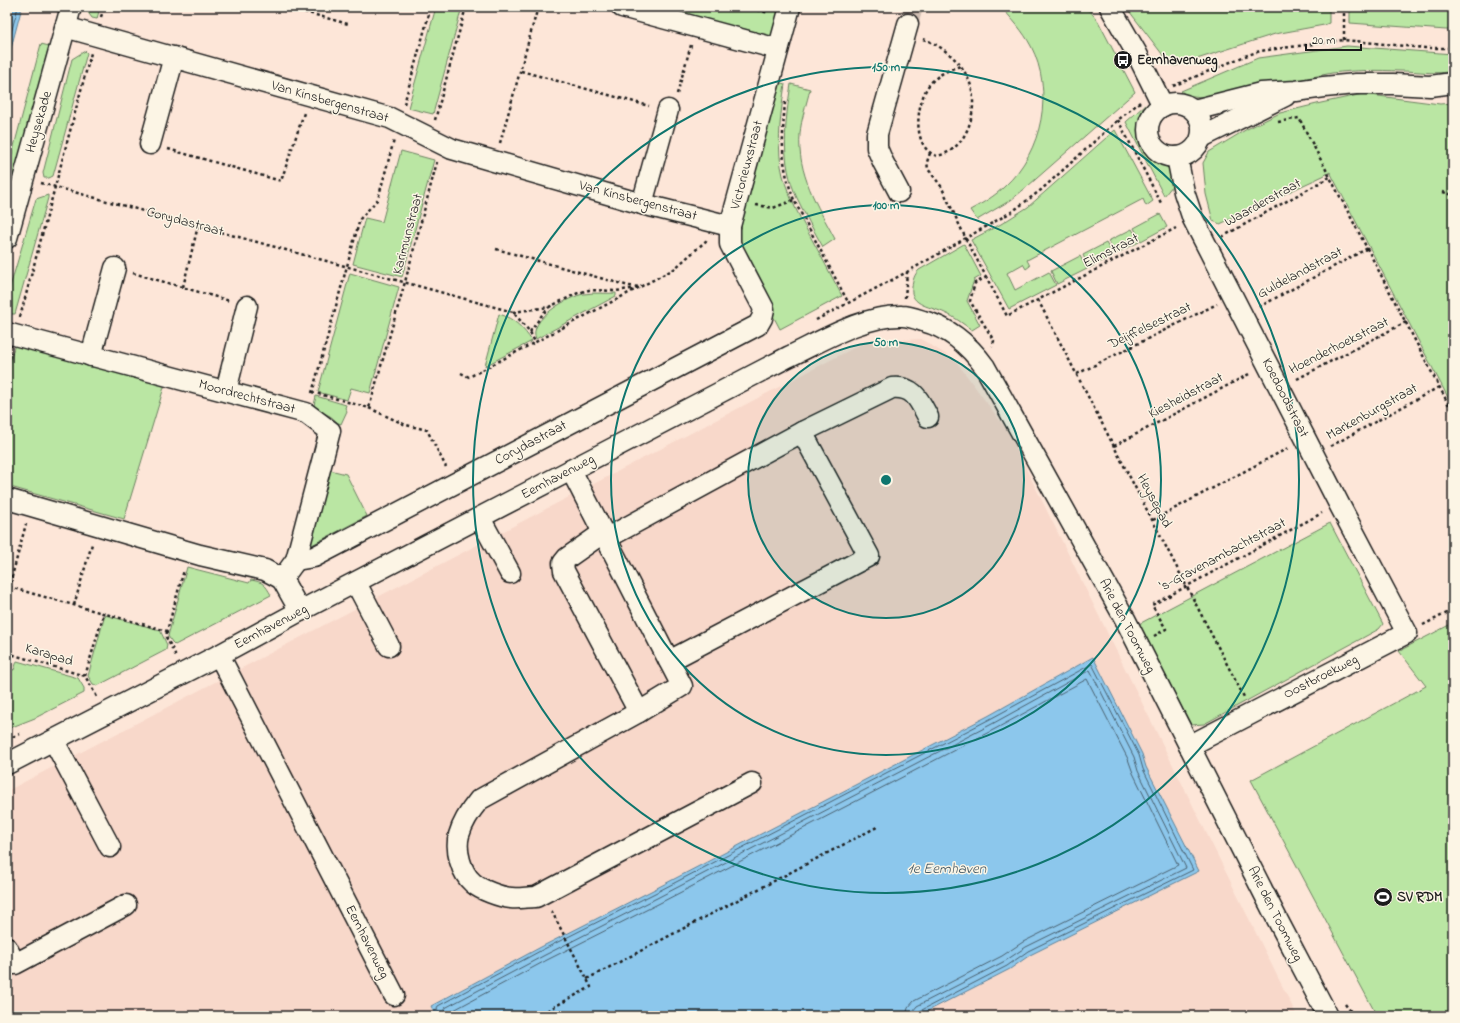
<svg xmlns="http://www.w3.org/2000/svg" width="1460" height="1023" font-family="'Indie Flower',sans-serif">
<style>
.built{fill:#f8d8ca}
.green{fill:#bae6a3;stroke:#6b8160}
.water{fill:#8cc7ec;stroke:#5f8399}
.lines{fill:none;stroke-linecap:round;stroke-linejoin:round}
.shore{stroke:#49606f;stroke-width:1}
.minor-tunnel{stroke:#d0beb2;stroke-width:20;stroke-dasharray:20 10;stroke-linecap:butt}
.minor-casing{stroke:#1c1c1c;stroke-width:23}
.path{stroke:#1c1c1c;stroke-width:2.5;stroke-dasharray:3 3;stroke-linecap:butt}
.minor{stroke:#fcf5e5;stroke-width:20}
.ring{fill:none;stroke:#0f766e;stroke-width:2}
.labels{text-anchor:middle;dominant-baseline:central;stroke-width:3;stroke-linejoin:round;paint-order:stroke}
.poi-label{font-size:14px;font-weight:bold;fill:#1c1c1c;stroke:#fcf5e5;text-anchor:start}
.street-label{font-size:14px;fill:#1c1c1c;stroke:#fcf5e5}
.water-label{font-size:15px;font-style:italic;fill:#435865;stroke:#fcf5e5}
.centre{fill:#0f766e;stroke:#fcf5e5;stroke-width:2}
.ring-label{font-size:12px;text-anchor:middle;font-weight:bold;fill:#0f766e;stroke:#fcf5e5;stroke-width:3;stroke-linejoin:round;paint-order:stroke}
</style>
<rect width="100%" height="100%" fill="#fde6d8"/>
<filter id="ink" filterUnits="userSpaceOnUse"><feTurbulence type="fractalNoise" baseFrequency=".025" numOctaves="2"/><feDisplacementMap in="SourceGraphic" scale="8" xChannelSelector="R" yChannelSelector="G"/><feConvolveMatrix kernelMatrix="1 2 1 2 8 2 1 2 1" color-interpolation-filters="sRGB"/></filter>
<g filter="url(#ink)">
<!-- built -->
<polygon class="built" points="921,339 955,360 1007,430 1297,1016 7,1016 7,791 865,342"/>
<!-- green -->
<g class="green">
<polygon points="87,7 100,7 97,19 92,18 87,11"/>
<polygon points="436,7 462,7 433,114 408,108"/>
<polygon points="661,7 783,7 774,38"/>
<path d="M1001,7h80l9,4 8,10 37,71 -107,94 -17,14 -34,20 -7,-10c13,-7 25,-14 35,-24 38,-35 49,-95 26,-140 -8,-15 -19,-27 -30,-39z"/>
<polygon points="1126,7 1329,7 1329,23 1324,25 1275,34 1175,66 1169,63"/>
<polygon points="1350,7 1453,7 1453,30 1446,30 1350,23"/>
<polygon points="41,44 49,46 15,179 7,177 7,173"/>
<path d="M1347,46l106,8v17c-17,4 -35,0 -53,0 -22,-1 -45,-1 -68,2l-123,25 -23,-3 -5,-4 77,-33z"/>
<polygon points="85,51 87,53 53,176 49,178 44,178 43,173 72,59"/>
<path d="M778,82l7,2c-4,27 -8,55 -4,82 4,24 16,46 28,68 11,20 22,41 33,62l-62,33 -45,-86z"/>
<path d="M791,84l19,5c-3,14 -9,30 -10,45 -3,40 17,71 35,105l-12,8c-9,-16 -18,-32 -26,-49 -17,-36 -12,-76 -6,-114z"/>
<polygon points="1363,94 1440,104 1453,103 1453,407 1330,172 1323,176 1220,224 1213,221 1206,194 1203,163 1209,152 1247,129 1280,113 1321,103"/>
<path d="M1145,105c2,12 -8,22 -3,36 7,19 23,18 29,32 1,4 2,8 2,12l-9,11 -38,-74z"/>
<polygon points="1115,130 1153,201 1146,206 1143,199 1027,260 1030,266 1026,269 1023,264 1007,273 1015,290 1049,272 1056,285 1009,309 971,240 1001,224 1028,207"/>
<polygon points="401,151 434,160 402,277 353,264 365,218 382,222"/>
<polygon points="48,195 48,198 15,314 11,314 7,309 7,297 36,199"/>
<polygon points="1160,214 1167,227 1141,241 1134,228"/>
<polygon points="1132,229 1139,242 1115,254 1108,241"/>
<polygon points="1106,243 1113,255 1089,268 1083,255"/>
<path d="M964,244l17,32 -7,4 -7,21 13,24 -8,5c-9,-6 -17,-13 -27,-17 -12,-6 -36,-7 -33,-26 1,-7 2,-12 7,-17z"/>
<polygon points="1080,256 1087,269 1057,284 1051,271"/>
<polygon points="350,273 399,287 370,393 351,388 347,400 318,392"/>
<path d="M616,293v3l-80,43c-9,-19 33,-43 48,-45 11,-2 21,0 32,-1z"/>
<path d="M499,314c15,4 25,15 33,27l-47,25z"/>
<polygon points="15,344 165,384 124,519 7,486 7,372"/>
<path d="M316,396l30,9 -1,3 2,3 -6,13c-5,-1 -6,-5 -11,-8 -5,-3 -12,-4 -17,-6z"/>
<polygon points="330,470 346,474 367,516 308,547"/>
<polygon points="1330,523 1383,624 1379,629 1204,724 1191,725 1139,624"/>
<path d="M187,567l62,16 2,-3c12,2 14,4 20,15l-96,50 -3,-3 -4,-6z"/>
<polygon points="105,615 160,630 167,645 166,650 97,686 93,684 88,676"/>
<polygon points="1453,623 1453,1013 1447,1016 1377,1016 1251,780 1426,686 1399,651"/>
<polygon points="17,661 78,678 84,688 84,693 35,718 7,729 7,668 14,670"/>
</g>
<!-- water -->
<g class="water">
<polygon points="7,7 22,7 7,63"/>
<polygon points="1093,657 1142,754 1146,767 1199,871 1030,955 1010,969 918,1016 436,1016 431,1006 541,947 653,890 988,716"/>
</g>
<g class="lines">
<!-- shore -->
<g class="shore">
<polyline points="7,48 18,7"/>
<polyline points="440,1016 437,1008 438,1006 542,950 655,893 990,719 1092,664 1139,755 1143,769 1193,870 1028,951 1007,966 920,1011 917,1016"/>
<polyline points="445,1016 445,1008 545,955 657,898 992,724 1090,670 1134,757 1138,771 1186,868 1026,947 1005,961 917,1006 913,1011 912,1016"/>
<polyline points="451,1016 452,1011 547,960 660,903 995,729 1087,679 1128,759 1133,773 1178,865 1023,942 1002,956 914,1001 908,1008 906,1016"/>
</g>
<!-- minor-tunnel -->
<polyline class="minor-tunnel" points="908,24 913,7"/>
<!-- minor casing -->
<g class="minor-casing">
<g id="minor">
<polyline points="622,7 778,49"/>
<polyline points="1110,7 1136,52 1163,106"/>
<polyline points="65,27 390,118 452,149 642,204 730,226"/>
<circle cx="1175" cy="130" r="27"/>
<polyline points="1194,110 1261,93 1296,91 1324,87 1356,84 1393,84 1430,86 1453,83"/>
<polyline points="1202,137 1285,96"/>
<polyline points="150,144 174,57"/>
<polyline points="1177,157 1184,192 1193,219 1339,504 1407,633 1189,746"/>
<polyline points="899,192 883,162 877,148 877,134 908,24"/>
<polyline points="642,204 668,110"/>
<polyline points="7,238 71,7"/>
<polyline points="7,333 306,413 330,431 296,560 282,579"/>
<polyline points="91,356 115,268"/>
<polyline points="226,391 247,306"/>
<polyline points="571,470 669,661"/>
<polyline points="7,499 200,555 265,570 282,579"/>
<polyline points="480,518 510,573"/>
<polyline points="604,532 567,558 563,563 564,571 639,712"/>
<path d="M607,538l195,-106 90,-44c22,-2 27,12 36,29"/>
<polyline points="296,560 314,557 758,325 762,318 764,309 730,244 730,226 790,7"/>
<polyline points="282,579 300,611"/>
<polyline points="356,583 389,646"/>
<polyline points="219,655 394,995"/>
<polyline points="54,741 110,847"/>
<path d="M7,764l212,-109 81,-44 488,-254c34,-16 76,-42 114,-41 7,0 15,3 21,5 27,7 46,24 62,46l140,252 152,300 51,97"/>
<path d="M752,783l-216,114c-8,0 -17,2 -25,1 -11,-1 -30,-8 -38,-15 -12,-10 -18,-33 -14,-48 4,-14 11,-24 20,-35l160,-88 43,-26 -13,-25 200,-105 -67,-124"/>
<polyline points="7,948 15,964 126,905"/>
</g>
</g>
<!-- path -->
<g class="path">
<polyline points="287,7 348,24"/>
<polyline points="746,7 769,13"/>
<polyline points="1344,7 1344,40"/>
<polyline points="101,17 104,7"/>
<path d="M923,39c15,5 28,15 38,27 4,7 8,13 10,20 7,26 -4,64 -34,70 -26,-8 -21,-53 -8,-71 8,-10 20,-16 32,-19"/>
<polyline points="521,71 649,106"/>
<polyline points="1173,86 1245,56 1260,51 1344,40 1425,48 1453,48"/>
<polyline points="677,94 691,45"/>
<path d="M785,102c-3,38 -5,61 9,98l54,102"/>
<polyline points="404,104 431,7"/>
<polyline points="435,120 466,7"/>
<polyline points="1118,120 1161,203"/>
<polyline points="1278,122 1299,118 1453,413"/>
<polyline points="500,143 538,7"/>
<polyline points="168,149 281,181 304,113"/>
<polyline points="930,153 927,162 928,169 941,186 966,239 1007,316 1176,228"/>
<polyline points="41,183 513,312 530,332 535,342"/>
<polyline points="1443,192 1453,195"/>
<polyline points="756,205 773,208 794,200"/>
<polyline points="1222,237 1330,177"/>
<polyline points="496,249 629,286 640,287 674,269 707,240"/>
<polyline points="133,273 230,301"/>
<polyline points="987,277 975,283 970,301 994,341 992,346"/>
<polyline points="183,287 198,226"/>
<polyline points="905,298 907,272"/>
<polyline points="1038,300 1244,697"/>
<polyline points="1259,307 1368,248"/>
<polyline points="513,312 549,307 578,293 589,290 616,291 637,288"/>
<polyline points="20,317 91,53"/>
<polyline points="816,320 907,272 1013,211 1041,190 1118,120 1140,102"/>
<polyline points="530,332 542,315 549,307"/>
<polyline points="7,365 11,352"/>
<polyline points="461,373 469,377 640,287"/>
<polyline points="1077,374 1217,304"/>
<polyline points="1297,379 1406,322"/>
<polyline points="312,392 369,408 405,282 437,162"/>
<polyline points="312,393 360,219 378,199 394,140"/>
<polyline points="369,408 406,425 427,430 446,467"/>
<polyline points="1114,446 1251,373"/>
<polyline points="1331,446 1439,387"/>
<polyline points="1153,520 1290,447"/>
<polyline points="9,587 167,631 184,570"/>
<polyline points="7,595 26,524"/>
<polyline points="74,605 92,544"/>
<polyline points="1423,625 1453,610"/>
<polyline points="167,631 166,637 176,656"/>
<polyline points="1154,636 1166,629 1152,605 1322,513"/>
<polyline points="7,653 85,676 97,697"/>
<polyline points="85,676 104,613"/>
<polyline points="7,739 20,734"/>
<polyline points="587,979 877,827"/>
<polyline points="1345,1004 1354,1016"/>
<polyline points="537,1016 591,987 551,910"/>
</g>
<!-- minor -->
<use href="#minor" class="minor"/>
</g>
</g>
<!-- distance rings -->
<circle cx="886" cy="480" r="138" fill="#0f766e" fill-opacity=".12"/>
<g class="ring">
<circle cx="886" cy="480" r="138"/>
<circle cx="886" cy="480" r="275"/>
<circle cx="886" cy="480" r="413"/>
</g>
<!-- icons -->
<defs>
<g id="bus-disc" transform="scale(1)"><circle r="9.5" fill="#1c1c1c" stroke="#fcf5e5"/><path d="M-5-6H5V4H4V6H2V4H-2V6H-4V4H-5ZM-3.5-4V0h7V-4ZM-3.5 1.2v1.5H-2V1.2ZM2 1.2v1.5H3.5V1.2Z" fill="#fff"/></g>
<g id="stadium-disc" transform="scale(1)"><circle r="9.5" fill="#1c1c1c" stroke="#fcf5e5"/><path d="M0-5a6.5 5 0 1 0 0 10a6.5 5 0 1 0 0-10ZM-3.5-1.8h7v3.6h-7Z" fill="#fff"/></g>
</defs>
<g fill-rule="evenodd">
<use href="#bus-disc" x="1123" y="60"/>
<use href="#stadium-disc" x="1383" y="897"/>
</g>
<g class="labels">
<!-- poi labels -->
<g class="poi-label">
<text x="1137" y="60">Eemhavenweg</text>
<text x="1397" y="897">SV RDM</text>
</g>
<!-- street labels -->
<g class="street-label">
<text transform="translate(330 102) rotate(16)">Van Kinsbergenstraat</text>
<text transform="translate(39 122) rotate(-74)">Heysekade</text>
<text transform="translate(747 165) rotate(-75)">Victorieuxstraat</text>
<text transform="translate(638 201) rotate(15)">Van Kinsbergenstraat</text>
<text transform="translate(1263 203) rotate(-29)">Waarderstraat</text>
<text transform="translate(185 222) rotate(15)">Corydastraat</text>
<text transform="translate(408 234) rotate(-75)">Karimunstraat</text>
<text transform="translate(1111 251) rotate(-27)">Elimstraat</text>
<text transform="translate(1300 273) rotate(-28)">Guldelandstraat</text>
<text transform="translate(1150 326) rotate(-26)">Deijffelsestraat</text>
<text transform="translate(1339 346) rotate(-27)">Hoenderhoekstraat</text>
<text transform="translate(1186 396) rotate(-28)">Kiesheidstraat</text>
<text transform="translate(247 397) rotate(15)">Moordrechtstraat</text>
<text transform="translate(1285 398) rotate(63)">Koedoodstraat</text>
<text transform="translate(1372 412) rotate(-29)">Markenburgstraat</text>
<text transform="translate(531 443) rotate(-28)">Corydastraat</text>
<text transform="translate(558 477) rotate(-28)">Eemhavenweg</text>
<text transform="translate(1154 501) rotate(62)">Heysepad</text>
<text transform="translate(1223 555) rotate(-28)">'s-Gravenambachtstraat</text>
<text transform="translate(1127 626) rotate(62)">Arie den Toomweg</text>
<text transform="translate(271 627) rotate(-28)">Eemhavenweg</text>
<text transform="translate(49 655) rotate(17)">Karapad</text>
<text transform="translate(1321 677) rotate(-27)">Oostbroekweg</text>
<text transform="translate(1275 914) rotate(63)">Arie den Toomweg</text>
<text transform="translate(367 942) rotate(63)">Eemhavenweg</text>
</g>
<!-- water labels -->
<g class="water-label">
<text x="947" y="869">1e Eemhaven</text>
</g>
</g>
<circle cx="886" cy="480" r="6" class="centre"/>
<g class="ring-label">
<text x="886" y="71">150 m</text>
<text x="886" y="209">100 m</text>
<text x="886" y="346">50 m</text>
</g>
<!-- margin -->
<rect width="1460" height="1023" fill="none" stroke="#fcf5e5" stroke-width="24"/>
<rect x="12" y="12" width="1436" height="999" fill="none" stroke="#1c1c1c" stroke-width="1.5" filter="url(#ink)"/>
<!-- scale -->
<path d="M1306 44v6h55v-6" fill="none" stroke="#1c1c1c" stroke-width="2"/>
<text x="1312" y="44" font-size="12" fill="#1c1c1c" stroke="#fcf5e5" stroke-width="3" paint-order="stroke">20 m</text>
</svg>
